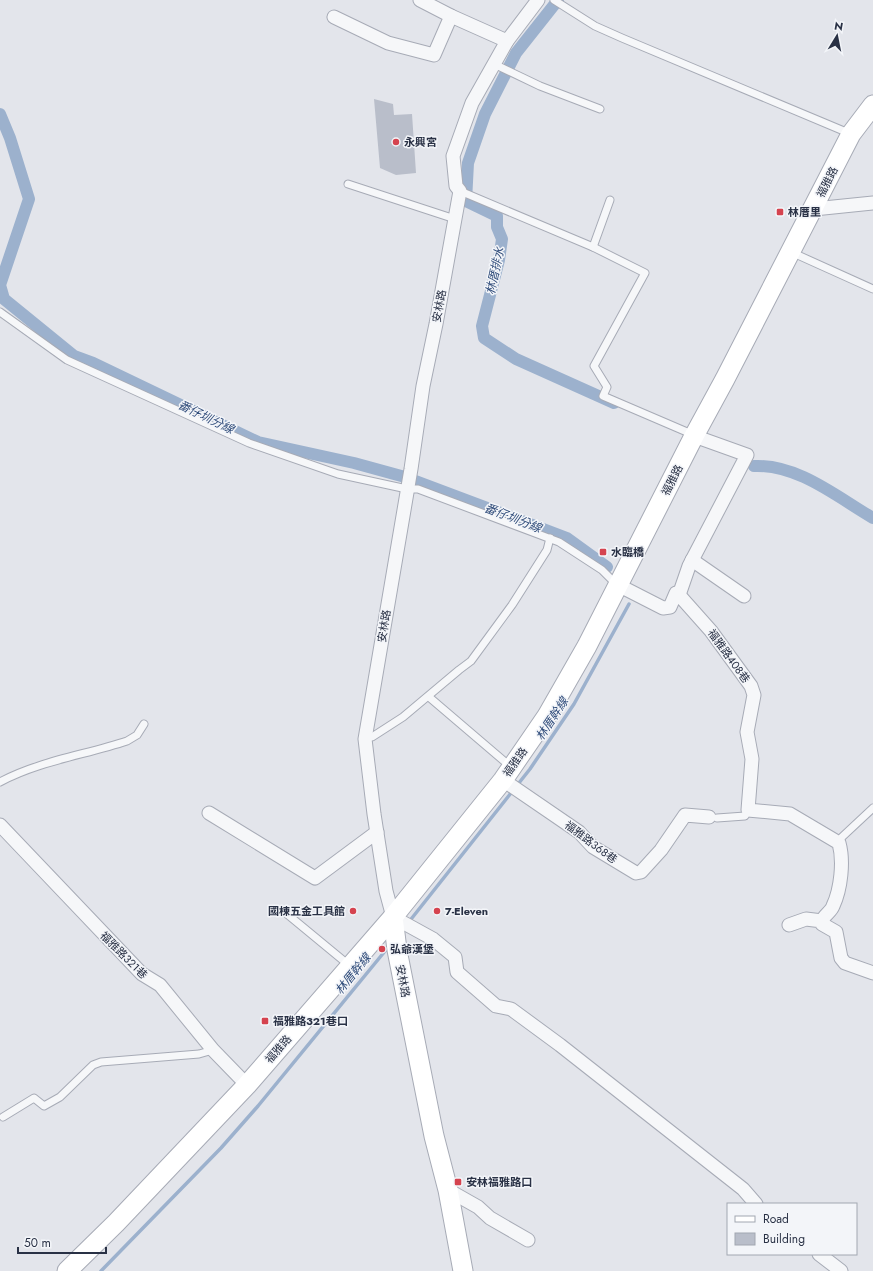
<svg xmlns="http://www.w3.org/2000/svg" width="873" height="1271" font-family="Jost,'Noto Sans TC',sans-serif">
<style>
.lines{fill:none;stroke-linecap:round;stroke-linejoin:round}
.stream{stroke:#9cb1cd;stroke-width:3.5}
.canal{stroke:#9cb1cd;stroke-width:12}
.building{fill:#b9beca}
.lane-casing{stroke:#a7abb6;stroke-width:9}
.street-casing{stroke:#a7abb6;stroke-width:15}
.secondary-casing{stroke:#a7abb6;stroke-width:21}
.lane{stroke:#f6f7f9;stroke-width:7}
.street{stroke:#f6f7f9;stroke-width:13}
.secondary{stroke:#fff;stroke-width:19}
.poi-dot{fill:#d5434f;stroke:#f3f5f9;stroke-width:1.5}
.labels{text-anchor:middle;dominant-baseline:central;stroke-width:3;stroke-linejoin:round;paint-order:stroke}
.poi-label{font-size:11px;font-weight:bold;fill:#293145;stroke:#f3f5f9;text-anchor:start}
.street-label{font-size:11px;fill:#293145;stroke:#f3f5f9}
.water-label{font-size:12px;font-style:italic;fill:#314d7b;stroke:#f3f5f9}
</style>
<rect width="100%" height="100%" fill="#e3e5eb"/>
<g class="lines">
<!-- stream -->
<g class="stream">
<polyline points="408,923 530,769 574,704 629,604"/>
<polyline points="101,1271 221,1148 258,1106 390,945"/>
</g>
<!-- canal -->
<g class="canal">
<polyline points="558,0 516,53 485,114 468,163 466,201 497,216 497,227 502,239 499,260 482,326 484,338 516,359 614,403"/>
<polyline points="0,114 10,138 29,199 0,285 4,299 74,356 93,363 258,442 354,463 405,477 567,538 607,567"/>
<path d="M754,466c44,-2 83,31 119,52"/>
</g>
</g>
<!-- building -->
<polygon class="building" points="374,99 393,104 394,115 412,114 416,173 396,175 380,168"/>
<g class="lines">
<!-- lane casing -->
<g class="lane-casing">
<g id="lane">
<polyline points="554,0 595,26 622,38 851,134"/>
<polyline points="494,64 540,86 600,109"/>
<polyline points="348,184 455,219"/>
<polyline points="460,191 593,247 645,273 594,366 607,387 603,396 694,435"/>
<polyline points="593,247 610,200"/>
<polyline points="791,252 873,289"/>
<polyline points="0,312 67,360 249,443 338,474 407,489 418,489 559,542 602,570 617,585"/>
<polyline points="429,697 511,767"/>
<polyline points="365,739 372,737 403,717 459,670 471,661 512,605 547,550 550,538"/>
<path d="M0,782c39,-21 85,-27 127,-41l10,-6 7,-11"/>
<polyline points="717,818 745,816 748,810"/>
<polyline points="839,843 842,837 873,808"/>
<polyline points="287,914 350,966"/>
<polyline points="3,1117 34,1098 44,1106 60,1097 93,1065 101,1062 199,1054 213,1050"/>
</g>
</g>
<!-- street casing -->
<g class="street-casing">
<g id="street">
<polyline points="420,0 451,16 507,41"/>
<polyline points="538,0 507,41 472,103 453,156 456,186 460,191 436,324 423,386 411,469 365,739 374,814 386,891 393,917 433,939 455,957 457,972 496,1006 511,1009 560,1045 743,1189 756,1204"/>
<polyline points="334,17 388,43 434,55 451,16"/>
<polyline points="814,209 873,203"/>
<polyline points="692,560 744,596"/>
<path d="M618,585l45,23 7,-1 6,-14 3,2 32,36 40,55 3,9 -7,37 5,27 -4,51 42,4 49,29c5,18 2,46 -6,63 -2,6 -9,9 -11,15"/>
<polyline points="679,595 689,566 747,455 694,436"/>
<polyline points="503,780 579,832 593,847 636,873 641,872 661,850 685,815 709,817"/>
<polyline points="209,813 315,878 377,832"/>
<polyline points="0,825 142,974 160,985 213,1050 247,1085"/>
<polyline points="789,925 806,919 822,921 822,924 836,932 841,958 845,963 873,973"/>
<polyline points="448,1190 478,1207 490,1218 528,1240"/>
<polyline points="819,1254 841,1271"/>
</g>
</g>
<!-- secondary casing -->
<g class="secondary-casing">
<g id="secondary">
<polyline points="393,917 397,950 434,1136 448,1190 463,1271"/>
<polyline points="67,1271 116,1223 247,1085 393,917 503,780 547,716 587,646 694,436 725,379 851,134 873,105"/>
</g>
</g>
<!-- lane -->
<use href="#lane" class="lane"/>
<!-- street -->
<use href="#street" class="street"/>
<!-- secondary -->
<use href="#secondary" class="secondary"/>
</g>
<!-- markers -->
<g class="poi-dot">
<circle cx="396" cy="142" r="4"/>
<rect x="776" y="208" width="8" height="8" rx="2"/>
<rect x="599" y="548" width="8" height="8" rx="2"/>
<circle cx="353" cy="911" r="4"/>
<circle cx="437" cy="911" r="4"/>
<circle cx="382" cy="949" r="4"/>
<rect x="261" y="1017" width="8" height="8" rx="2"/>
<rect x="454" y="1178" width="8" height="8" rx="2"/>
</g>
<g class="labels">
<!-- poi labels -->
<g class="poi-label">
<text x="404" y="142">永興宮</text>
<text x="788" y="212">林厝里</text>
<text x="611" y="552">水臨橋</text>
<text x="345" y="911" text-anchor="end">國棟五金工具館</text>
<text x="445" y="911">7-Eleven</text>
<text x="390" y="949">弘爺漢堡</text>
<text x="273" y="1021">福雅路321巷口</text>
<text x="466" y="1182">安林福雅路口</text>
</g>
<!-- street labels -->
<g class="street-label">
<text transform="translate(827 182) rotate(-63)">福雅路</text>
<text transform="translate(439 306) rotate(-80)">安林路</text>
<text transform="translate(672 480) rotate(-63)">福雅路</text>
<text transform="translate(384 626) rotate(-81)">安林路</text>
<text transform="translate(729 656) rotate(54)">福雅路408巷</text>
<text transform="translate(515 762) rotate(-55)">福雅路</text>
<text transform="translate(591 842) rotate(37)">福雅路368巷</text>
<text transform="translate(124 955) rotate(45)">福雅路321巷</text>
<text transform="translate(403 981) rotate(79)">安林路</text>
<text transform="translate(278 1049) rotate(-49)">福雅路</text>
</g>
<!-- water labels -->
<g class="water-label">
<text transform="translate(495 271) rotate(-78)">林厝排水</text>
<text transform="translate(206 417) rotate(26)">番仔圳分線</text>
<text transform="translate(513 518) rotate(21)">番仔圳分線</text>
<text transform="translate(552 719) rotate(-57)">林厝幹線</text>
<text transform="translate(353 974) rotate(-51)">林厝幹線</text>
</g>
</g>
<!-- legend -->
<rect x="727" y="1203" width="130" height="52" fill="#f3f5f9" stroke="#a2a7b1"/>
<rect x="735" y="1216" width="20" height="6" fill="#ffffff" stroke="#a2a7b1"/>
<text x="763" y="1223" font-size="12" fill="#293145">Road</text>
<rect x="735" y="1233" width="20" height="12" fill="#b9beca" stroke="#a2a7b1"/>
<text x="763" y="1243" font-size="12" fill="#293145">Building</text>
<!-- north arrow -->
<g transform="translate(837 36) rotate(10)" stroke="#f3f5f9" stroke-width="3" paint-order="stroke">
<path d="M0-3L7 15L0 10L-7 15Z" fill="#293145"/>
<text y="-6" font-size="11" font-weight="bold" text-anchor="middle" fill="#293145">N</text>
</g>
<!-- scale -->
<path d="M18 1247v6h88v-6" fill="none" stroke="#293145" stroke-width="2"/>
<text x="24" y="1247" font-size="12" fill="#293145" stroke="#f3f5f9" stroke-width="3" paint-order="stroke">50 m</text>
</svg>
